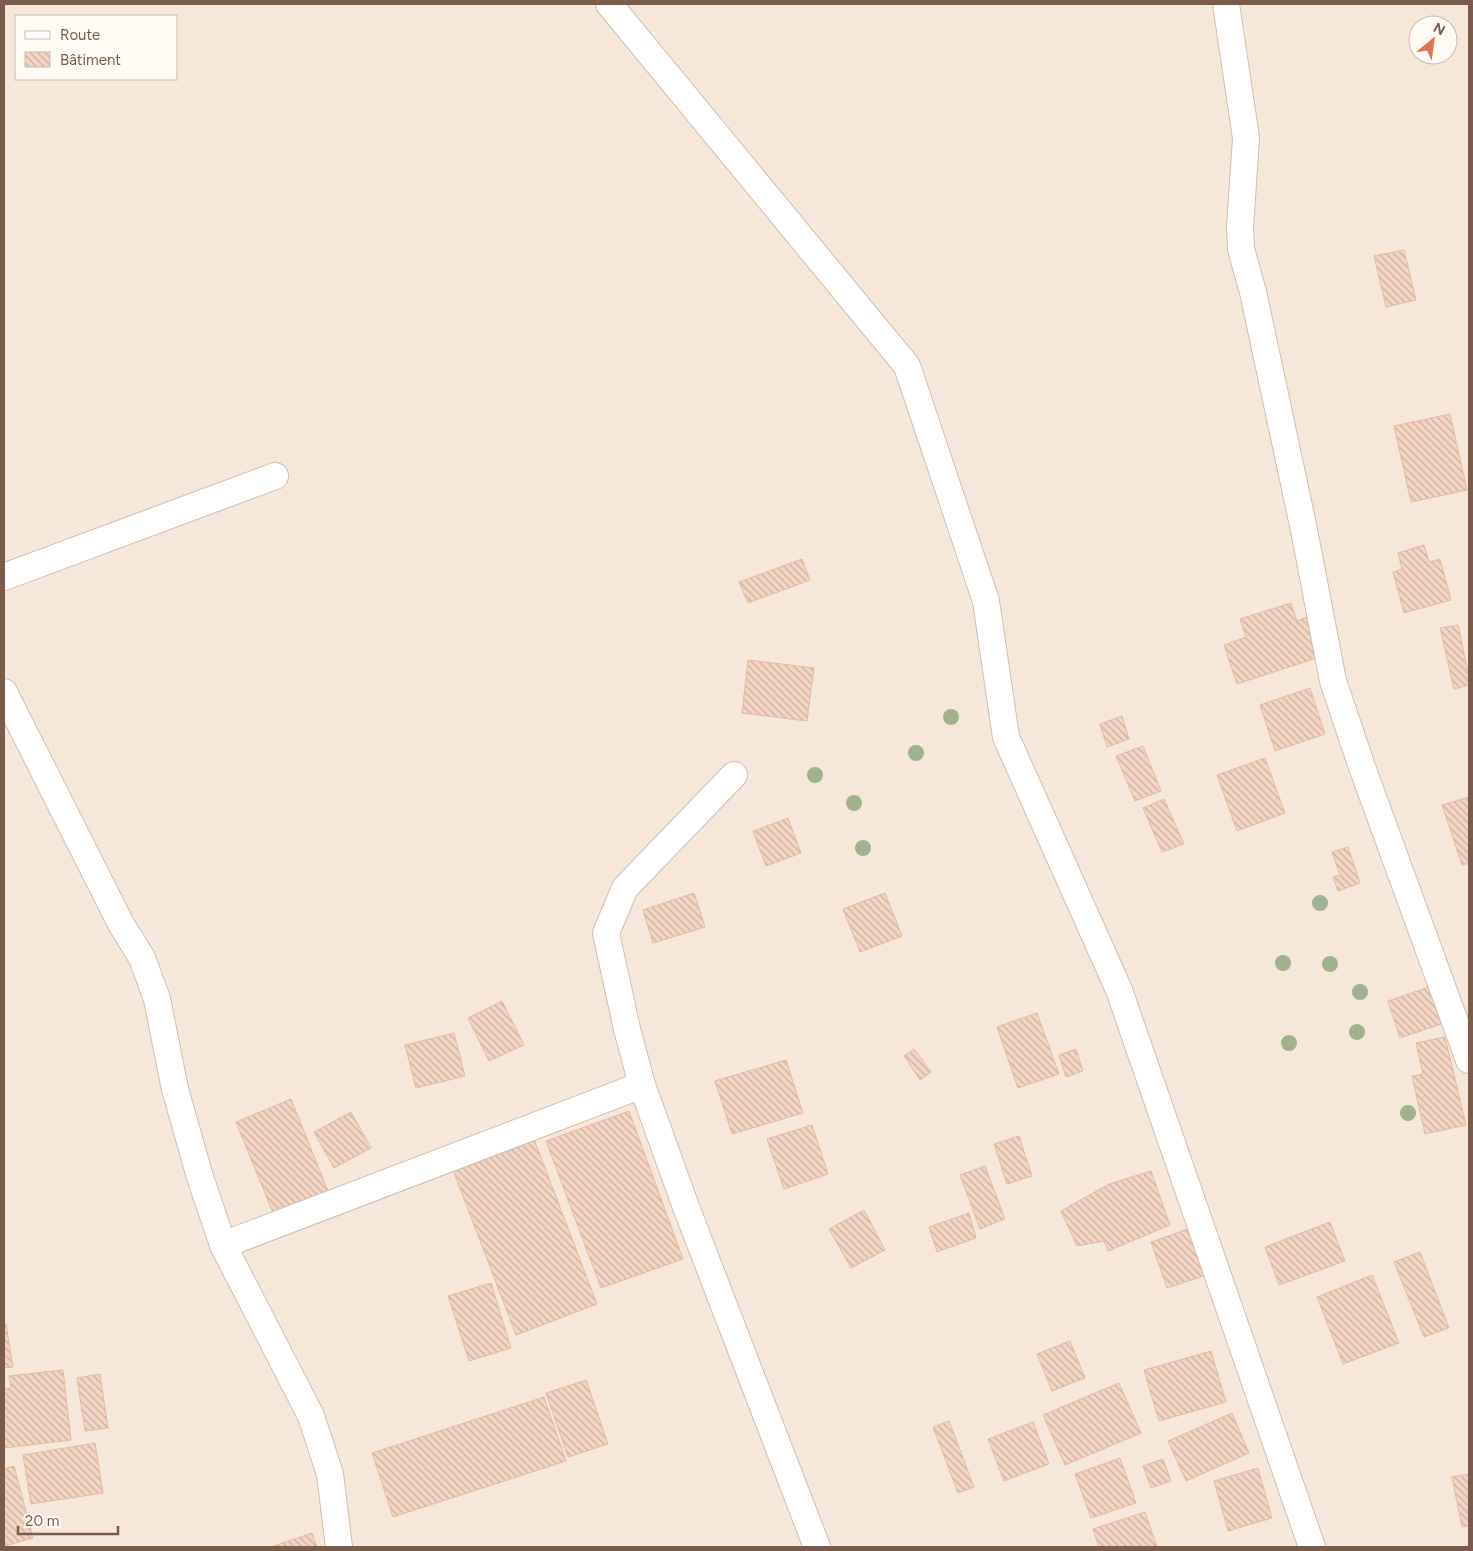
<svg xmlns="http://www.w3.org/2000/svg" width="1473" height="1551" font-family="Figtree,sans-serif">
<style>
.residential{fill:#f5e8da;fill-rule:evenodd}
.building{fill:url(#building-back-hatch);stroke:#e6bba3}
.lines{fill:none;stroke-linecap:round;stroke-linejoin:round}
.minor-casing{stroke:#d1beb0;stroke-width:28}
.minor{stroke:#fff;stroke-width:26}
.tree{fill:#a0b28e}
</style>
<defs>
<pattern id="building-back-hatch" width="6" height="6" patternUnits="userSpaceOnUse" patternTransform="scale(1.25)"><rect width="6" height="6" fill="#f3d5c3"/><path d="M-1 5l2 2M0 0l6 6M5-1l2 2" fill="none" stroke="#cab0a1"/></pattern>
</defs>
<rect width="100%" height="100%" fill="#fdf6ec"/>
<!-- residential -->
<path class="residential" d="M4,4h1465v1543h-1465zM16,16h160v63h-160zM1418,25h30v30h-30z"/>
<!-- building -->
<g class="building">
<polygon points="1404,250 1416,300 1386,307 1374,256"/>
<polygon points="1450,414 1467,490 1411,502 1394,426"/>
<polygon points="1424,545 1429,562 1440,559 1451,600 1404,613 1393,572 1402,569 1398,553"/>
<polygon points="802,559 810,580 748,603 739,582"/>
<polygon points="1291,603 1297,621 1307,617 1320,657 1237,684 1224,645 1246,637 1240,619"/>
<polygon points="1458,625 1469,677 1469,685 1454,689 1440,628"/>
<polygon points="748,660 814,668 807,721 742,713"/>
<polygon points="1310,688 1325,734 1275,751 1260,705"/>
<polygon points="1122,716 1129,739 1107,747 1100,724"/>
<polygon points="1143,746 1161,791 1135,801 1116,756"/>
<polygon points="1265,758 1285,813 1237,831 1217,775"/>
<polygon points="1469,797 1469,863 1462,865 1442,805"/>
<polygon points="1164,799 1184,844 1162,852 1143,808"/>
<polygon points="788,818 801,853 766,866 753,831"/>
<polygon points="1348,847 1360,883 1338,891 1333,877 1340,875 1332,852"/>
<polygon points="694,893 705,927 653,943 643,910"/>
<polygon points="885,893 902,936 860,952 843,909"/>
<polygon points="1429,987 1441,1024 1400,1038 1388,1001"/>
<polygon points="502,1001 524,1045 489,1061 468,1018"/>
<polygon points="1037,1013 1059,1074 1018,1088 997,1027"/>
<polygon points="454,1033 465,1076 416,1088 405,1045"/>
<polygon points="1445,1037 1466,1125 1425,1134 1412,1076 1423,1074 1416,1043"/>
<polygon points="914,1049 931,1072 920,1080 904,1056"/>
<polygon points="1076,1049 1083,1071 1066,1077 1059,1055"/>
<polygon points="786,1060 803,1113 732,1134 715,1081"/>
<polygon points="291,1099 328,1191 273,1213 236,1122"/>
<polygon points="629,1111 683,1259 601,1288 546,1141"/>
<polygon points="351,1112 371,1148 334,1168 314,1132"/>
<polygon points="812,1125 828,1174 784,1189 767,1139"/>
<polygon points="1019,1136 1032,1176 1007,1184 994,1144"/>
<polygon points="534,1139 597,1304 516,1335 453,1170"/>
<polygon points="985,1166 1005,1219 980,1229 960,1175"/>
<polygon points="1151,1171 1170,1225 1108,1251 1104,1241 1077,1246 1061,1211 1109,1184"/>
<polygon points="864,1210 885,1250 851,1268 829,1229"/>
<polygon points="969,1213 976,1238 937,1252 929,1227"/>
<polygon points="1330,1222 1345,1261 1279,1285 1265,1247"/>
<polygon points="1188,1229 1204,1276 1167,1288 1151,1242"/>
<polygon points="1420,1252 1449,1328 1424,1337 1394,1262"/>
<polygon points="1372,1275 1399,1343 1343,1364 1317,1297"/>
<polygon points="491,1283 511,1348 469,1361 448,1296"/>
<polygon points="4,1324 6,1324 13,1367 4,1368"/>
<polygon points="1070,1341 1085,1378 1052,1391 1037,1354"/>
<polygon points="1211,1351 1226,1402 1159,1421 1144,1370"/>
<polygon points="63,1370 71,1440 4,1448 4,1389 11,1388 9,1376"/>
<polygon points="100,1374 108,1428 85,1431 77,1378"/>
<polygon points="586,1380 608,1444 568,1457 546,1393"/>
<polygon points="1119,1383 1141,1433 1065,1465 1043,1415"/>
<polygon points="544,1397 566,1461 393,1517 372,1453"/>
<polygon points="1232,1413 1249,1453 1186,1481 1168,1441"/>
<polygon points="949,1421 974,1487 958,1493 933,1427"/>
<polygon points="1033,1422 1049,1464 1004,1481 988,1439"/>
<polygon points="95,1443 103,1493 31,1504 23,1455"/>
<polygon points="1120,1458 1136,1503 1091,1518 1075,1474"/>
<polygon points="1163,1459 1171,1481 1151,1488 1143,1466"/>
<polygon points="14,1466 33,1538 4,1546 4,1469"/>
<polygon points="1258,1468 1272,1518 1228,1531 1214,1481"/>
<polygon points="1469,1474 1469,1526 1462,1527 1452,1477"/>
<polygon points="1145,1512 1157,1547 1099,1547 1093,1529"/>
<polygon points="312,1533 317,1547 271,1547"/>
</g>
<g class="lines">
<!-- minor casing -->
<g class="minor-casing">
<g id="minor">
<polyline points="609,4 907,366 986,601 1006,737 1119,990 1312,1547"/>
<polyline points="1226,4 1246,138 1240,227 1241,249 1253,292 1304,530 1333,681 1362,767 1469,1060"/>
<polyline points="4,577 275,476"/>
<polyline points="4,692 121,924 142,958 157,999 175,1089 200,1177 223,1245 311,1416 330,1474 339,1547"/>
<polyline points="734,775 625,888 606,933 627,1029 642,1085 686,1207 817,1547"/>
<polyline points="223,1245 642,1085"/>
</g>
</g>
<!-- minor -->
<use href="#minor" class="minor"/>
</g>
<!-- trees -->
<g class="tree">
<circle cx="951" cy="717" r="8"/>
<circle cx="916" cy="753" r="8"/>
<circle cx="815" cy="775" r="8"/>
<circle cx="854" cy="803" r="8"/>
<circle cx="863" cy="848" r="8"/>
<circle cx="1320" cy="903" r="8"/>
<circle cx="1283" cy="963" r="8"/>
<circle cx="1330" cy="964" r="8"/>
<circle cx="1360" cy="992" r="8"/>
<circle cx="1357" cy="1032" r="8"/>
<circle cx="1289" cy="1043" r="8"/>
<circle cx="1408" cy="1113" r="8"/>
</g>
<!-- border -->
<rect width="1473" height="1551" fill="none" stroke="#7a5c4d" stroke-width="10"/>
<!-- legend -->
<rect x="15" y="15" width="162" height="65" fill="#fffaf3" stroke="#cabbb1"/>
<rect x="25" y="31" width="25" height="8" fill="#ffffff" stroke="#cabbb1"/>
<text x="60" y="40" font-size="15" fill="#7a5c4d">Route</text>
<rect x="25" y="52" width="25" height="15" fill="url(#building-back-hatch)" stroke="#cabbb1"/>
<text x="60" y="65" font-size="15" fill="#7a5c4d">Bâtiment</text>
<!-- north arrow -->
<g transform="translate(1433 40) rotate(29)"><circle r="24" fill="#fffaf3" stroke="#cabbb1"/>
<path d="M0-4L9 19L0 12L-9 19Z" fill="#e76f51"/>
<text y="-8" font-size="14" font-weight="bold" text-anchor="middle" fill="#7a5c4d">N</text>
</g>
<!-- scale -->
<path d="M18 1526v8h100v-8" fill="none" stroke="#7a5c4d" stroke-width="2.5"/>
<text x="25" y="1526" font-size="15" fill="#7a5c4d" stroke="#fffaf3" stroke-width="4" paint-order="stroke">20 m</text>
</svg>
